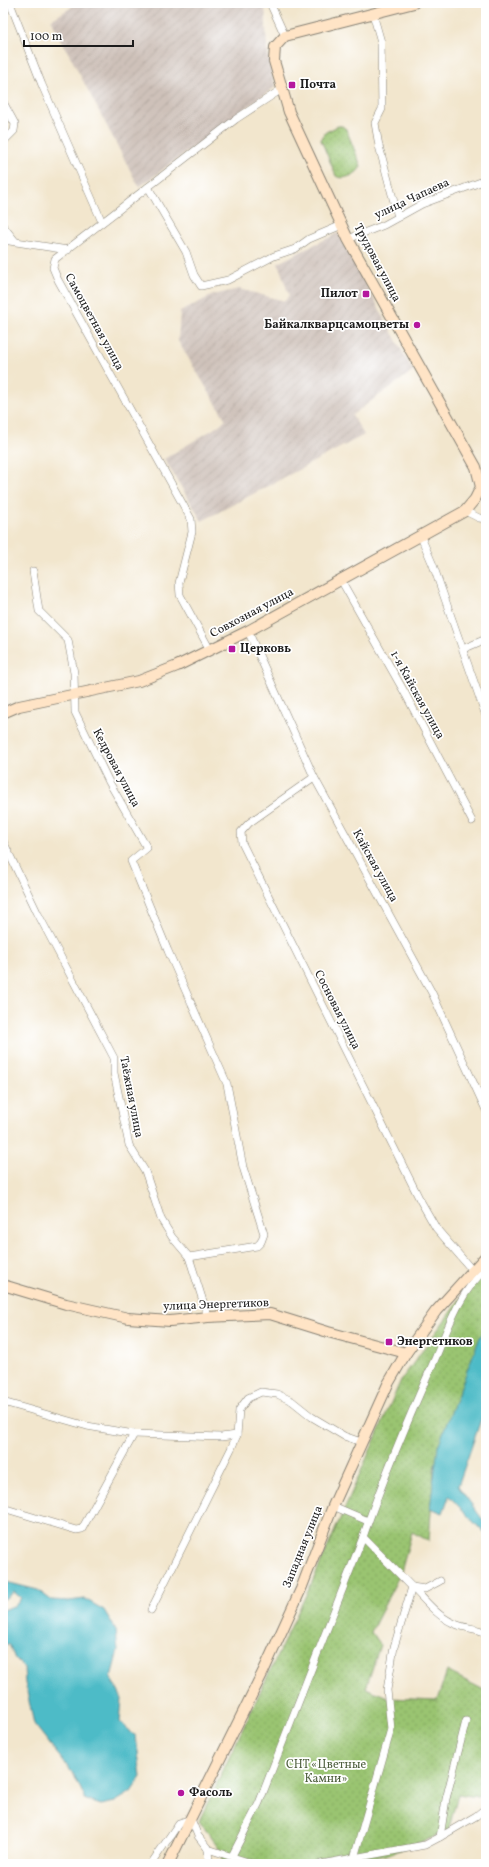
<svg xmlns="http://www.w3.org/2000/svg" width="489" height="1867" font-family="Vollkorn,serif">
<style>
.industrial{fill:url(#industrial-furrows)}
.green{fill:url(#green-dots);stroke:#5b7046}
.water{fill:#4dbbc7;stroke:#346c72}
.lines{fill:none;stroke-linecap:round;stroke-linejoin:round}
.street-casing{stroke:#878174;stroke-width:8}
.secondary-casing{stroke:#878174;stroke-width:12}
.street{stroke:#fff;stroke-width:7}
.secondary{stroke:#ffe4c6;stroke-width:10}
.poi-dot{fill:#b5179e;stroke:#fff;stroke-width:1.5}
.labels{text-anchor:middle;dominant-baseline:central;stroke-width:3.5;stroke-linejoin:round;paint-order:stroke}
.poi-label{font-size:12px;font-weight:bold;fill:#1c1c1c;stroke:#fff;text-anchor:start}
.street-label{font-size:12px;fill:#1c1c1c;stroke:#fff}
.park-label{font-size:12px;fill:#4e5f3e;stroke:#fff}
</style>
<defs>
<pattern id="industrial-furrows" width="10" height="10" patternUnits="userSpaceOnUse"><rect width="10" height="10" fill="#cec1b9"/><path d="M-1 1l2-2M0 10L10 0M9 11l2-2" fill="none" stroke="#b0a59e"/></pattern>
<pattern id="green-dots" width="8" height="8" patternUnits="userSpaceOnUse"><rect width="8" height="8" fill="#9ac471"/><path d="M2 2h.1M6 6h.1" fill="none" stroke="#84a861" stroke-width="1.8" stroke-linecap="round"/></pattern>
</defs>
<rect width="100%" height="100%" fill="#fff"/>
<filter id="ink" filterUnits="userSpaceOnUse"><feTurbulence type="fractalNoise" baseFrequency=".025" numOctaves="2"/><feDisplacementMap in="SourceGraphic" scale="8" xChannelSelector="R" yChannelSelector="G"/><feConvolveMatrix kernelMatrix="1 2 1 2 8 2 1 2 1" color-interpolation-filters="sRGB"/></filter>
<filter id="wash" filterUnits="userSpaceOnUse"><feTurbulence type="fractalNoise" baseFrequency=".012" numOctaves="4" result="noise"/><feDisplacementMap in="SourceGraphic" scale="16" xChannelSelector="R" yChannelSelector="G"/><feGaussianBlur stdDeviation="0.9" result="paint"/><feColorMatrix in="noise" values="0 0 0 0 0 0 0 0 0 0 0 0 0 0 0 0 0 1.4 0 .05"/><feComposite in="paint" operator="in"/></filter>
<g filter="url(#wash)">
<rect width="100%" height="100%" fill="#f2e6cd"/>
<!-- industrial -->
<g class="industrial">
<polygon points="78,3 265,3 267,50 275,87 139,187 51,20"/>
<polygon points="338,233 413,371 352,415 364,435 202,521 164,459 212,430 226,420 178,341 180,312 213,295 239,289 285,301 289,295 278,263"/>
</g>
<!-- green -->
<g class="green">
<path d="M338,126h4l4,3 15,37c-3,8 -17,15 -25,10l-15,-36 3,-7z"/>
<polygon points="486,1269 486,1333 464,1385 434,1468 429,1541 412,1532 401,1572 371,1632 380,1645 366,1688 390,1698 437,1700 447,1671 486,1691 486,1775 478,1797 458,1794 448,1832 386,1855 345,1864 222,1864 223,1853 199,1821 314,1578 401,1380 474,1280"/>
</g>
<!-- water -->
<g class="water">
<polygon points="486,1327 486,1405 458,1486 486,1524 486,1535 449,1496 443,1513 430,1508 438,1446 480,1337"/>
<polygon points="6,1582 38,1590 51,1600 69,1601 85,1599 104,1610 116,1630 118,1651 111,1677 122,1699 120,1722 136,1736 141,1777 131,1792 115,1802 101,1805 86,1800 74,1775 34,1724 25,1683 24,1668 15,1659 9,1644 3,1645 3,1610 16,1605 21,1598 14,1592 3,1600 3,1584"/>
</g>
</g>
<g filter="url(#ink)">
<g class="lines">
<!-- street casing -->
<g class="street-casing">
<g id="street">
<polyline points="10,3 42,85 102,222"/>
<polyline points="270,3 285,36"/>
<polyline points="373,14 381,42 382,109 375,123 379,146 398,217"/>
<polyline points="3,102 15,124 14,131 3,142"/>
<polyline points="148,187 186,252 194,275 201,286 228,280 274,256 295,249 309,239 342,225"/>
<polyline points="3,226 15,241"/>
<polyline points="348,239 384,225 422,204 486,180"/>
<polyline points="3,240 68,250"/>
<polyline points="465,511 479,518 486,519"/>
<polyline points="421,537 433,565 486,716"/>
<polyline points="33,571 39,611 68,640 74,673 75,712 109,782 147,848 131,861 168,951 227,1084 243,1167 264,1234 261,1242 257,1246 189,1257"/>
<polyline points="341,580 406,695 472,821"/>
<polyline points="248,631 314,777 432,993 486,1110"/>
<polyline points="463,649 486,639"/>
<polyline points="210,650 180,595 179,583 192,532 191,519 58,280 53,268 55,259 236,119 282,89"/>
<polyline points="314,777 249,823 241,832 242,843 420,1200 436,1228 472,1270"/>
<polyline points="3,841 37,912 114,1058 114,1073 129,1145 145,1171 161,1219 172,1237 189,1257 208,1317"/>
<polyline points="3,1402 87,1426 134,1434 221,1437 237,1435"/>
<polyline points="333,1506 368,1521"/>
<polyline points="3,1508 76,1530 82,1529 134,1434"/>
<path d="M440,1581l-15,8 -13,-2c12,12 25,29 41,36 11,6 22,4 33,10"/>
<polyline points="151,1610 231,1449 237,1435 239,1410 248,1398 261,1392 277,1394 292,1401 312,1417 344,1436 361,1442"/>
<polyline points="440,1837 476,1816 486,1808"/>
<polyline points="208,1849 254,1864"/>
<path d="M232,1856l27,-53 104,-266c21,-61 46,-120 72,-178 13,-31 25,-68 51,-90"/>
<polyline points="354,1858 391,1729 387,1690 394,1647 412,1587 363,1537"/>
<polyline points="151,1864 179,1823 191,1819 198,1836 208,1849 209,1864"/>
<polyline points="321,1864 425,1845 440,1837 446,1799 466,1721"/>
</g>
</g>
<!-- secondary casing -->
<g class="secondary-casing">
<g id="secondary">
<polyline points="3,713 19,706 139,681 177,666 248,631 465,511 475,499 481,487 476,467 348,239 289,112 274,61 275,47 285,36 414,3"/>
<polyline points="3,1285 66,1304 128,1318 170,1321 208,1317 270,1314 328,1332 406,1353"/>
<polyline points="168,1864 264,1670 301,1589 333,1506 388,1384 406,1353 436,1311 486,1256"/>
</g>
</g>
<!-- street -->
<use href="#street" class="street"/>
<!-- secondary -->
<use href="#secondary" class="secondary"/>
</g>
</g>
<!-- markers -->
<g class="poi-dot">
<rect x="288" y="81" width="8" height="8" rx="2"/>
<rect x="362" y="290" width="8" height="8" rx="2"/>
<circle cx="417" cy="325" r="4"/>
<rect x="228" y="645" width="8" height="8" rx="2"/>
<rect x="385" y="1338" width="8" height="8" rx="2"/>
<circle cx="181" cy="1793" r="4"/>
</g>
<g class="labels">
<!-- poi labels -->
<g class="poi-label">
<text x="300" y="85">Почта</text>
<text x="358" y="294" text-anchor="end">Пилот</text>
<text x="409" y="325" text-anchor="end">Байкалкварцсамоцветы</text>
<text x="240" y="649">Церковь</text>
<text x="397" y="1342">Энергетиков</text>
<text x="189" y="1793">Фасоль</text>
</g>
<!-- street labels -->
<g class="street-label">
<text transform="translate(412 199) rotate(-25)">улица Чапаева</text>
<text transform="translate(377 263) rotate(62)">Трудовая улица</text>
<text transform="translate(94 322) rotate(61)">Самоцветная улица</text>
<text transform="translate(252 613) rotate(-28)">Совхозная улица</text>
<text transform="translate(417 695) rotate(61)">1-я Кайская улица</text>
<text transform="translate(116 768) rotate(62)">Кедровая улица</text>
<text transform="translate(375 866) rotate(61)">Кайская улица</text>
<text transform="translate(337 1010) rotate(63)">Сосновая улица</text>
<text transform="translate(131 1097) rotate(79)">Таёжная улица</text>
<text transform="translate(216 1305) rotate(-2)">улица Энергетиков</text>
<text transform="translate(303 1547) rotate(-68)">Западная улица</text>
</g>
<!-- park labels -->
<g class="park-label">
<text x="326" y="1765">СНТ «Цветные<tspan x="326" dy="14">Камни»</tspan></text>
</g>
</g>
<!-- margin -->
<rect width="489" height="1867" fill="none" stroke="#fff" stroke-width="16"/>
<!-- scale -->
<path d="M24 40v6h109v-6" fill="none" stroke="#1c1c1c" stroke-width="2"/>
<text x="30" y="40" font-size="12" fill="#1c1c1c" stroke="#ffffff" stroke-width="3" paint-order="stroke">100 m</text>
</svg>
